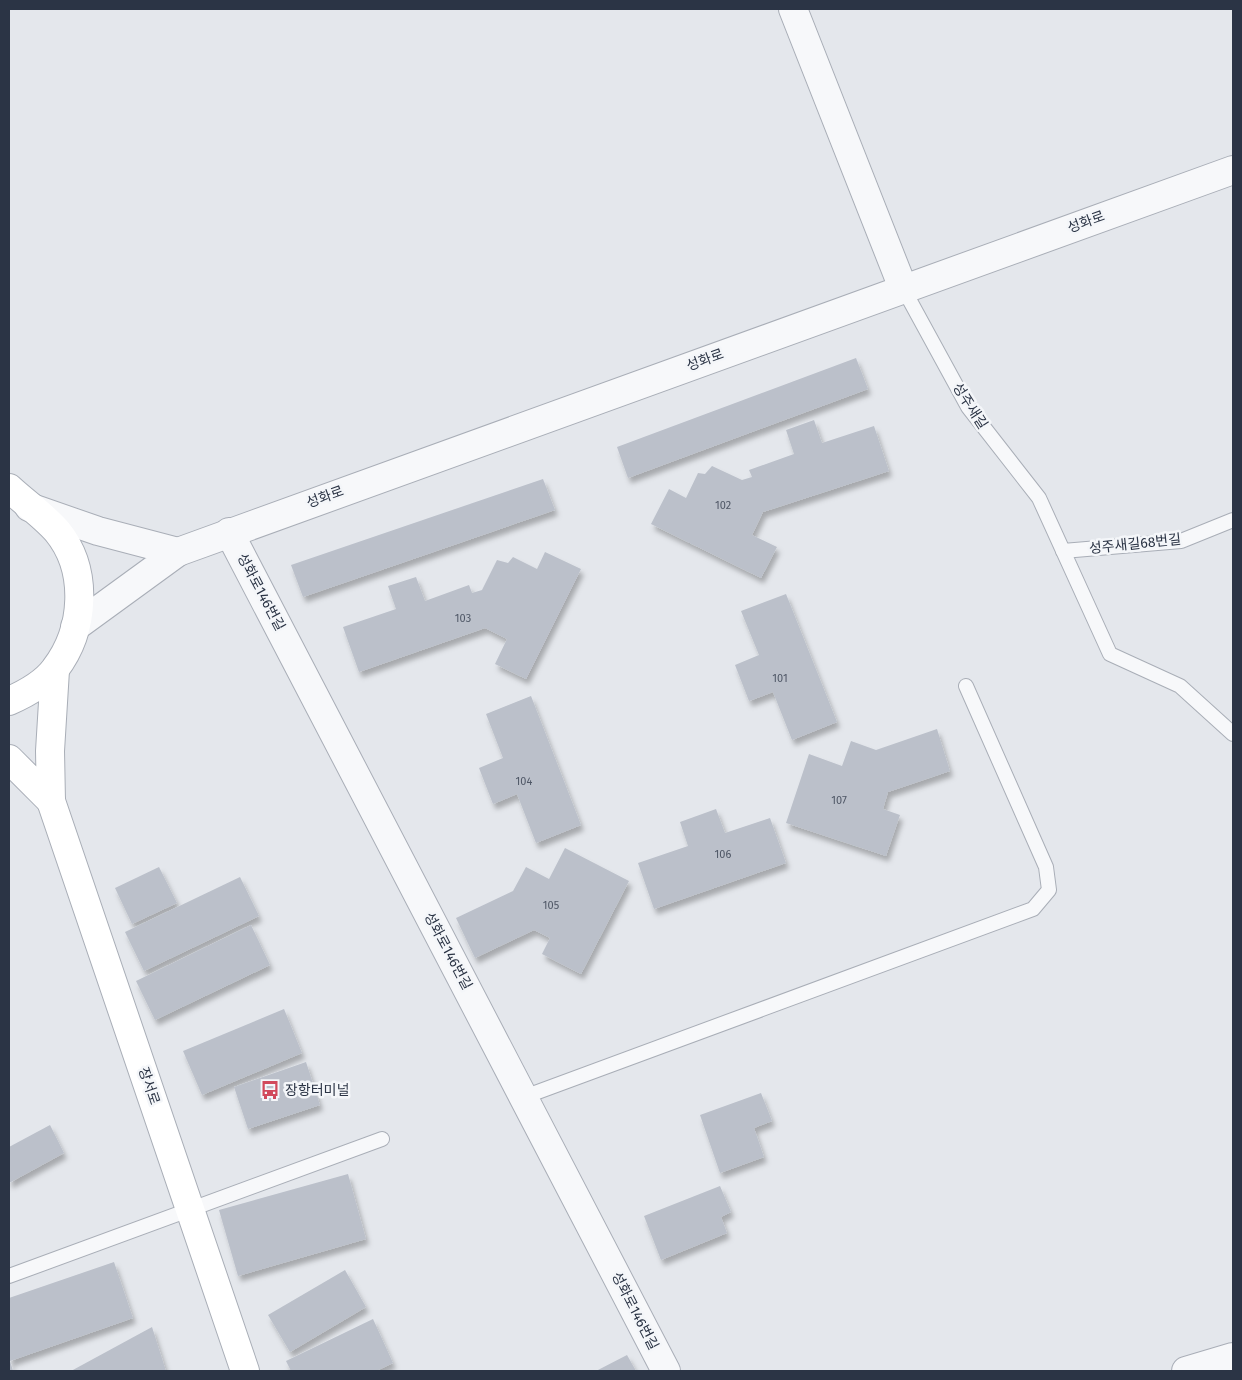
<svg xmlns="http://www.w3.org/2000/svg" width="1242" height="1380" font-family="'Fira Sans','Noto Sans KR',sans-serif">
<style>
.building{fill:#bbc0ca;filter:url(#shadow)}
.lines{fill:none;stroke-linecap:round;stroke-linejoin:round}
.service-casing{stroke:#a9aeb7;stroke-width:16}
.minor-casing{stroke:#a9aeb7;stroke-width:30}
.tertiary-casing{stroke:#a9aeb7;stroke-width:30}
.secondary-casing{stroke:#a9aeb7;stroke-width:30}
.service{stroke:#f7f8fa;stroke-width:14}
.minor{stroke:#f7f8fa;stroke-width:28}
.tertiary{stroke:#f7f8fa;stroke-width:28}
.secondary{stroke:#fff;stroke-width:28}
.labels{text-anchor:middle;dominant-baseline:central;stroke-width:5;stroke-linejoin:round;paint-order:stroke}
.number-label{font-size:11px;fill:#4f5766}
.street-label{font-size:14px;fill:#2b3445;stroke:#f4f6f9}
.poi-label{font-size:14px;fill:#2b3445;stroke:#f4f6f9;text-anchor:start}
</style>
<defs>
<filter id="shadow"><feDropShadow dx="3" dy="5.5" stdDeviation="2.5" flood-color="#0004"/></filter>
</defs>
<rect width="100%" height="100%" fill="#e4e7ec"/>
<!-- building -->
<g class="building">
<polygon points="856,358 868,389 628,478 617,447"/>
<polygon points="814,420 822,443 874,426 889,471 763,512 752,535 777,547 761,578 651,524 669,489 686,498 698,473 705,474 712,466 742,480 752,477 749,470 794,454 786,430"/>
<polygon points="543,479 555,510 303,597 291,565"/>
<polygon points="545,552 581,569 526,679 495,664 507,639 485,628 359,672 343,627 396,609 388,586 416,577 425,601 469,585 472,593 482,590 497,560 508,563 513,557 537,569"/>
<polygon points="786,594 837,722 792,740 773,692 749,701 735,665 759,655 741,611"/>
<polygon points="531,696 581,825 536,843 517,794 493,804 479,768 503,758 486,714"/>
<polygon points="937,729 950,771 888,792 883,809 900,815 886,856 786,823 809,754 842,766 851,741 876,750"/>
<polygon points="716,809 725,833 770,818 786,863 654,909 638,863 688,846 680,822"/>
<polygon points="565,848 629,881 581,974 542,954 550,938 534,930 475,958 456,918 513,891 526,867 549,879"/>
<polygon points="159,867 177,903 132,924 115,888"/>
<polygon points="240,877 259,916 144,971 125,932"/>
<polygon points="251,925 270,965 155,1020 136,981"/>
<polygon points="284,1009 302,1053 202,1095 183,1051"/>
<polygon points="306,1062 320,1105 248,1129 234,1087"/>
<polygon points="761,1093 772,1121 754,1128 764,1157 720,1173 700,1115"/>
<polygon points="50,1125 64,1153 9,1183 9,1147"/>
<polygon points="348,1174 366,1239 238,1276 219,1210"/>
<polygon points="720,1186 731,1212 721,1217 727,1233 661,1260 644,1216"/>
<polygon points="114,1262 133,1318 10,1361 13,1371 9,1371 9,1298"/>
<polygon points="345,1270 366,1307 290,1352 268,1315"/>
<polygon points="373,1319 393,1363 376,1371 291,1371 286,1361"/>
<polygon points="152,1327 166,1371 71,1371"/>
<polygon points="627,1355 636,1371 596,1371"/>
</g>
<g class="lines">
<!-- service casing -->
<g class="service-casing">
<g id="service">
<polyline points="903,288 968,407 1039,498 1110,654 1180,686 1233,734"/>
<polyline points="1063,551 1181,541 1233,520"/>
<polyline points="524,1097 1033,909 1049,890 1046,867 966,686"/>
<polyline points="9,1276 382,1139"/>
</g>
</g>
<!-- minor casing -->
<g class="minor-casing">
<g id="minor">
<polyline points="793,9 903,288"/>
<polyline points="229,532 666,1371"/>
<polyline points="1186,1371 1233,1357"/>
</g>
</g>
<!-- tertiary casing -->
<g class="tertiary-casing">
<g id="tertiary">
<polyline points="29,507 98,531 178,552 75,627"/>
<polyline points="178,552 1233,170"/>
</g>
</g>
<!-- secondary casing -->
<g class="secondary-casing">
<g id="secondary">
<path d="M9,488c15,14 34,27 48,43 32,39 28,99 -2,138 -11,15 -30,25 -46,32"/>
<polyline points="9,759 51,801 50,751 55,670"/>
<polyline points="51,801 245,1371"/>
</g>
</g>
<!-- service -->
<use href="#service" class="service"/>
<!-- minor -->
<use href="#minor" class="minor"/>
<!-- tertiary -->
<use href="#tertiary" class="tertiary"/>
<!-- secondary -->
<use href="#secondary" class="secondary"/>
</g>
<!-- icons -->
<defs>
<g id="bus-bare" transform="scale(1.5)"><path d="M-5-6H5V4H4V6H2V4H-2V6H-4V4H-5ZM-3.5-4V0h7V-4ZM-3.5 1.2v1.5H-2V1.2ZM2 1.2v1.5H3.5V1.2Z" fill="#d1495b" stroke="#f4f6f9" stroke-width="2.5" paint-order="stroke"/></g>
</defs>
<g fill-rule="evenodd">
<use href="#bus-bare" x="270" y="1090"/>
</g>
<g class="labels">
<!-- number labels -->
<g class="number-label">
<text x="723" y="505">102</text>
<text x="463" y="618">103</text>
<text x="780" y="678">101</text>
<text x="524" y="781">104</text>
<text x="839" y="800">107</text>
<text x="723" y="854">106</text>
<text x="551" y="905">105</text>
</g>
<!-- street labels -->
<g class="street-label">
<text transform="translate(1086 222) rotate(-20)">성화로</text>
<text transform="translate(705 360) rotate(-20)">성화로</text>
<text transform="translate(970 406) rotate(57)">성주새길</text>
<text transform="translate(325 497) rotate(-20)">성화로</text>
<text transform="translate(1135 544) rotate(-6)">성주새길68번길</text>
<text transform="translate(261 592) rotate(62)">성화로146번길</text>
<text transform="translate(448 951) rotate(62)">성화로146번길</text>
<text transform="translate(149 1086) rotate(71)">장서로</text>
<text transform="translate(635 1311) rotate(63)">성화로146번길</text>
</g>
<!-- poi labels -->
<g class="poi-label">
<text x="285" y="1090">장항터미널</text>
</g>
</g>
<!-- border -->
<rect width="1242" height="1380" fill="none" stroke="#2b3445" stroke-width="20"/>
</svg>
